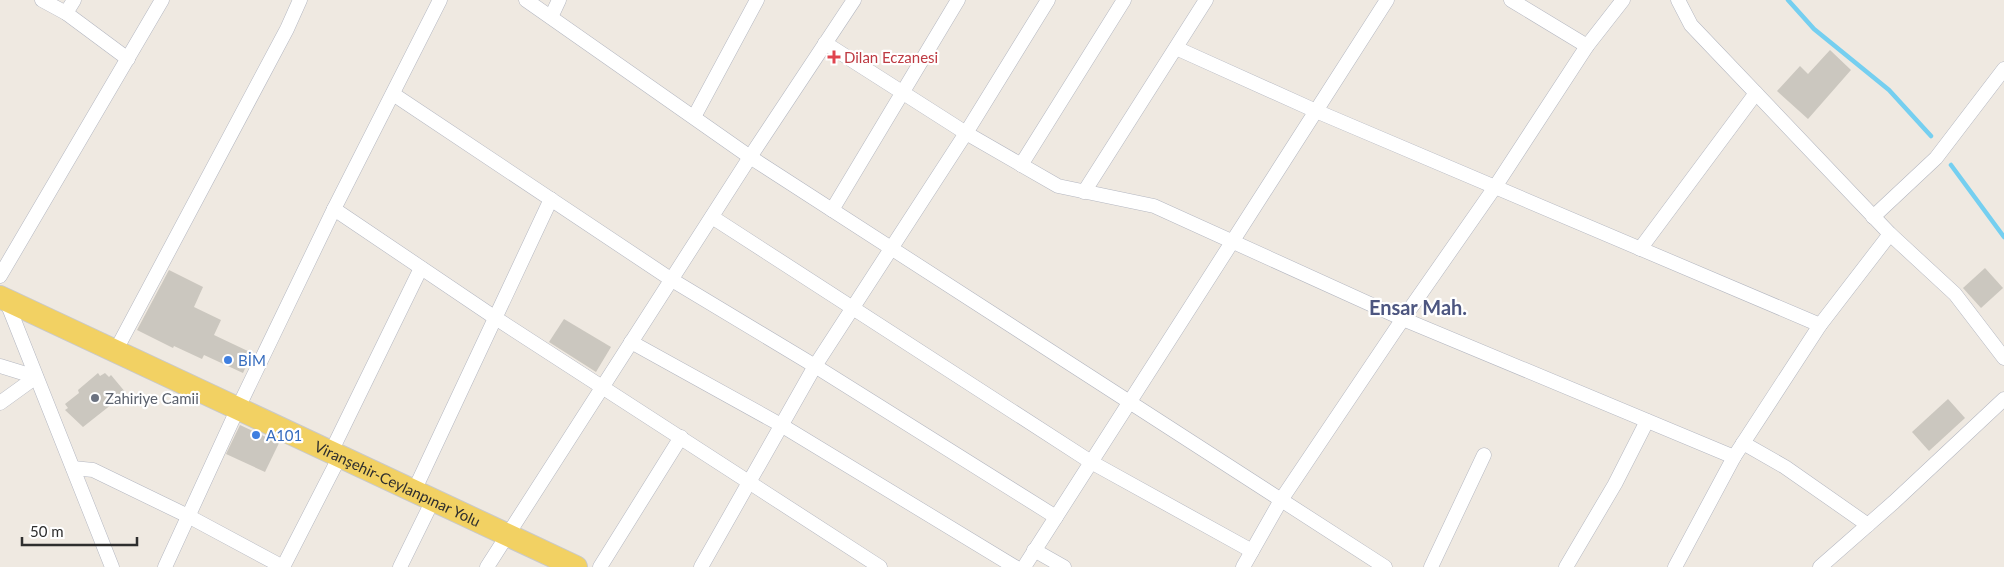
<svg xmlns="http://www.w3.org/2000/svg" width="2004" height="567" font-family="Lato,sans-serif">
<style>
.lines{fill:none;stroke-linecap:round;stroke-linejoin:round}
.stream{stroke:#75cff0;stroke-width:4.5}
.building{fill:#cbc7bf}
.street-casing{stroke:#b4b7c1;stroke-width:15}
.primary-casing{stroke:#c9c9c9;stroke-width:24}
.street{stroke:#fff;stroke-width:14}
.primary{stroke:#f2d163;stroke-width:22}
.health-dot{fill:#e0444e;stroke:#fff;stroke-width:2}
.shop-dot{fill:#3f7fe0;stroke:#fff;stroke-width:2}
.worship-dot{fill:#6b7280;stroke:#fff;stroke-width:2}
.labels{text-anchor:middle;dominant-baseline:central;stroke-width:4.5;stroke-linejoin:round;paint-order:stroke}
.health-label{font-size:15px;fill:#be3a42;stroke:#fff;text-anchor:start}
.shop-label{font-size:15px;fill:#366cbe;stroke:#fff;text-anchor:start}
.worship-label{font-size:15px;fill:#5b616d;stroke:#fff;text-anchor:start}
.street-label{font-size:15px;fill:#2e2e2e;stroke:#fff}
.district-label{font-size:20px;font-weight:bold;fill:#4d5680;stroke:#fff}
</style>
<rect width="100%" height="100%" fill="#efe9e1"/>
<g class="lines">
<!-- stream -->
<g class="stream">
<polyline points="1788,0 1814,29 1889,90 1931,136"/>
<polyline points="1951,165 2004,237"/>
</g>
</g>
<!-- building -->
<g class="building">
<polygon points="1830,50 1851,70 1808,119 1777,91 1800,66 1808,74"/>
<polygon points="1985,268 2003,288 1981,308 1963,288"/>
<polygon points="169,270 203,287 194,307 221,320 214,335 252,353 243,373 204,355 202,359 174,346 173,348 137,330"/>
<polygon points="564,319 611,347 596,372 549,342"/>
<polygon points="98,373 100,376 105,373 109,377 111,375 126,393 83,427 65,410 68,408 65,404 79,393 78,390"/>
<polygon points="1948,399 1965,418 1929,451 1912,432"/>
<polygon points="240,425 279,443 265,472 226,454"/>
</g>
<g class="lines">
<!-- street casing -->
<g class="street-casing">
<g id="street">
<polyline points="42,0 66,13 128,59"/>
<polyline points="526,0 750,157 1385,567"/>
<polyline points="1511,0 1587,46"/>
<polyline points="1678,0 1691,25 1890,234 1955,294 2004,358"/>
<polyline points="66,13 74,0"/>
<polyline points="551,17 559,0"/>
<polyline points="825,43 966,133 1058,186 1154,206 1403,319 1734,457"/>
<polyline points="1176,48 1316,111 1820,325"/>
<polyline points="393,94 672,280 815,366 1056,517"/>
<polyline points="694,117 757,0"/>
<polyline points="1021,165 1124,0"/>
<polyline points="1084,192 1206,0"/>
<polyline points="334,209 494,317 880,567"/>
<polyline points="832,210 958,0"/>
<polyline points="712,217 1091,462 1252,551"/>
<polyline points="1873,217 1936,158 2004,69"/>
<polyline points="1640,249 1756,93"/>
<polyline points="0,276 162,0"/>
<polyline points="6,300 112,567"/>
<polyline points="631,342 781,425 1015,567"/>
<polyline points="116,350 287,29 300,0"/>
<polyline points="0,366 36,377"/>
<polyline points="0,403 36,377"/>
<polyline points="1743,443 1785,467 1868,525"/>
<polyline points="331,452 421,268"/>
<polyline points="73,468 93,470 188,516 283,567 340,456"/>
<polyline points="414,491 551,199"/>
<polyline points="1034,550 1064,567"/>
<polyline points="165,567 238,408 334,209 440,0"/>
<polyline points="400,567 433,500"/>
<polyline points="487,567 750,157 854,0"/>
<polyline points="600,567 681,437"/>
<polyline points="701,567 815,366 966,133 1048,0"/>
<polyline points="1024,567 1387,0"/>
<polyline points="1243,567 1281,500 1396,329 1495,187 1587,46 1623,0"/>
<polyline points="1431,567 1484,455"/>
<polyline points="1566,567 1615,484 1647,421"/>
<polyline points="1675,567 1734,457 1820,325 1890,234"/>
<polyline points="1820,567 1894,502 2004,399"/>
</g>
</g>
<!-- primary casing -->
<g class="primary-casing">
<g id="primary">
<path id="s1" d="M0,297l576,270"/>
</g>
</g>
<!-- street -->
<use href="#street" class="street"/>
<!-- primary -->
<use href="#primary" class="primary"/>
</g>
<!-- markers -->
<path class="health-dot" d="M831.5 49.5h5v5h5v5h-5v5h-5v-5h-5v-5h5z"/>
<g class="shop-dot">
<circle cx="228" cy="360" r="5"/>
<circle cx="256" cy="435" r="5"/>
</g>
<circle class="worship-dot" cx="95" cy="398" r="5"/>
<g class="labels">
<!-- health labels -->
<g class="health-label">
<text x="844" y="57">Dilan Eczanesi</text>
</g>
<!-- shop labels -->
<g class="shop-label">
<text x="238" y="360">BİM</text>
<text x="266" y="435">A101</text>
</g>
<!-- worship labels -->
<g class="worship-label">
<text x="105" y="398">Zahiriye Camii</text>
</g>
<!-- street labels -->
<g class="street-label">
<text stroke="none"><textPath href="#s1" startOffset="439">Viranşehir-Ceylanpınar Yolu</textPath></text>
</g>
<!-- district labels -->
<g class="district-label">
<text x="1418" y="307">Ensar Mah.</text>
</g>
</g>
<!-- scale -->
<path d="M22 537v8h115v-8" fill="none" stroke="#2e2e2e" stroke-width="2.5"/>
<text x="30" y="537" font-size="15" fill="#2e2e2e" stroke="#ffffff" stroke-width="4" paint-order="stroke">50 m</text>
</svg>
